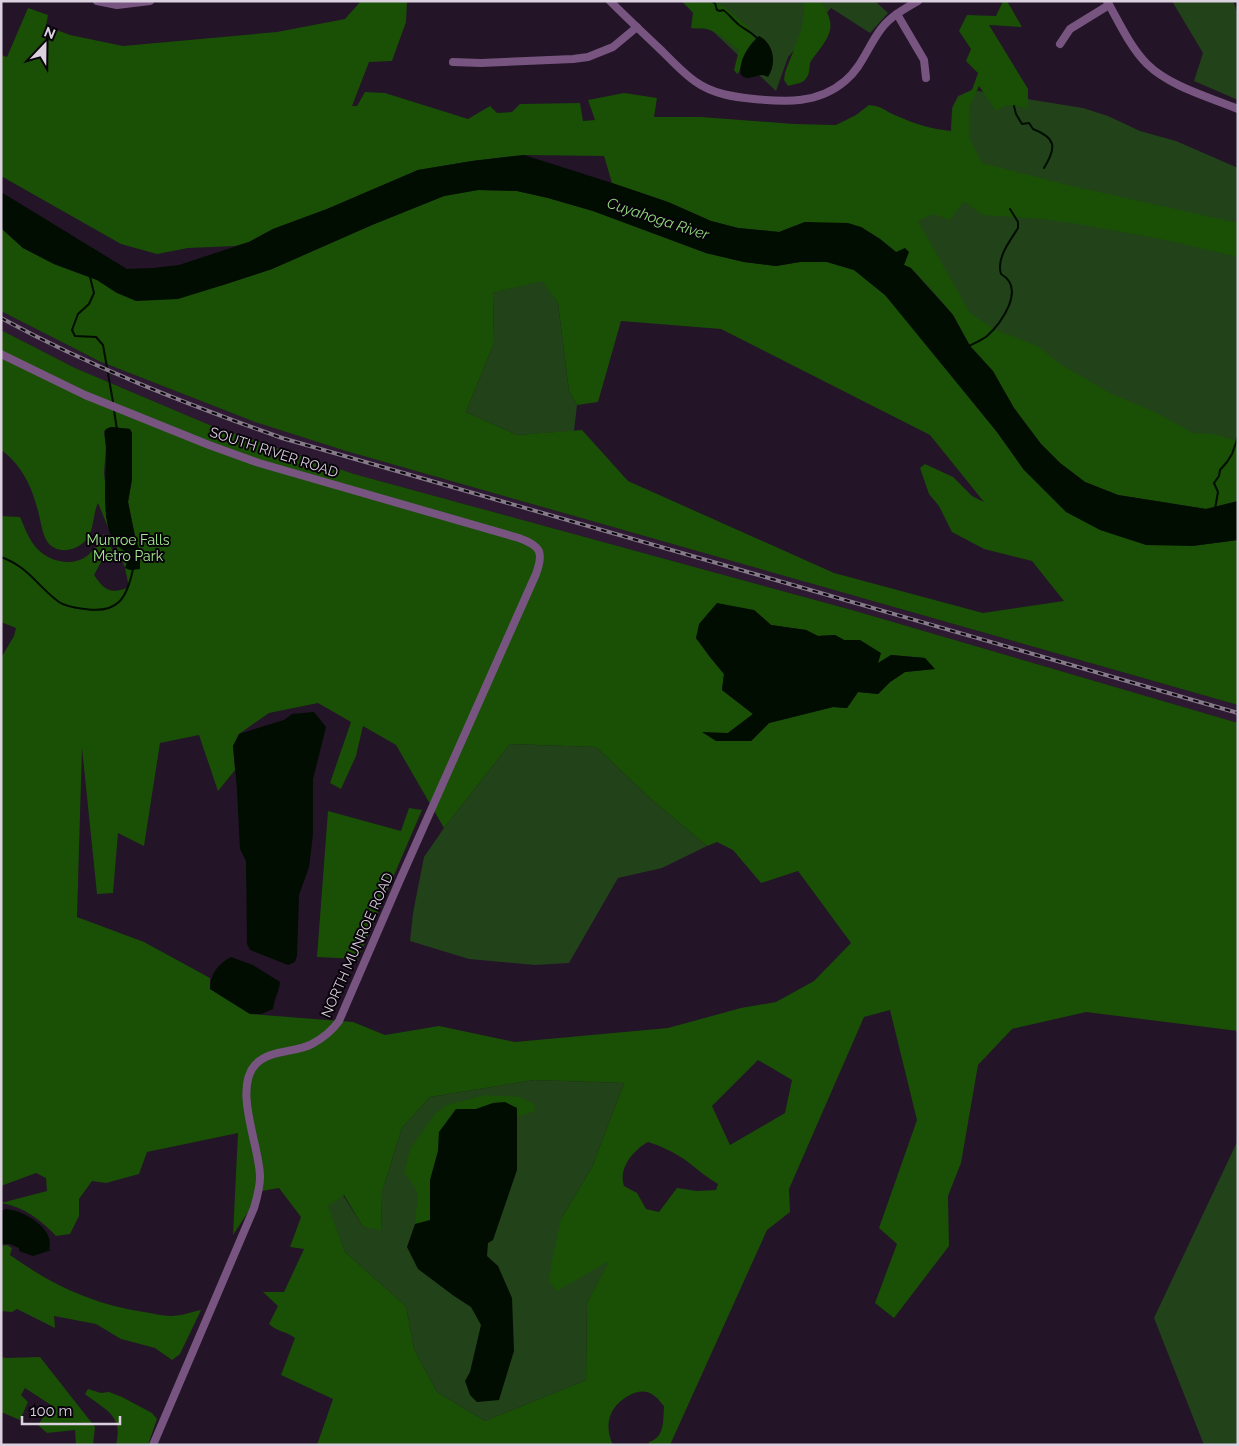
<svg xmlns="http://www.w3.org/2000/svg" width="1239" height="1446" font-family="Raleway,sans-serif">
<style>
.built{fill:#2d1a32}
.green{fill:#22421a}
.forest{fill:#1a4f06;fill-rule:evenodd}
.water{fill:#000d00}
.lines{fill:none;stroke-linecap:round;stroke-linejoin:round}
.stream{stroke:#000d00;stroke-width:2}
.minor{stroke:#775580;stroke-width:8}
.rail-casing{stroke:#867a8a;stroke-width:4}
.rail{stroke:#09040b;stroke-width:2;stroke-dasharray:5.5;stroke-linecap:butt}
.labels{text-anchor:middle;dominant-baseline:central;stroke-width:4;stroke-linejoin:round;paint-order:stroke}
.street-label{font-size:14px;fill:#dcd2df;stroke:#09040b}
.park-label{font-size:14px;fill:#a1eb8e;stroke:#09040b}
.water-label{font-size:15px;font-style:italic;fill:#93dc7f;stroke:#09040b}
</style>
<rect width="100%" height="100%" fill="#231427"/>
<!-- built -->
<polygon class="built" points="1,311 99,361 255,422 346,451 1238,705 1238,723 852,610 354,474 212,426 75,368 1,330"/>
<!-- green -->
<g class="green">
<polygon points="681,1 875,1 888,13 870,33 831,8 788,57 776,91"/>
<polygon points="1172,1 1233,1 1238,14 1238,100 1194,81 1203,53"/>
<polygon points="972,90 1083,108 1108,116 1140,131 1176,141 1238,168 1238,467 1020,416 951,312 899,256 922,189 951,131 952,108 958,96"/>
<polygon points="542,280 558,303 569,391 577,405 574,431 517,435 466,412 494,343 493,293"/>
<polygon points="510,744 596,747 652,800 707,846 662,868 618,878 569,963 535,965 469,959 410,941 413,913 424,857 444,828"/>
<polygon points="534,1080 624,1083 592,1167 561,1219 610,1260 587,1303 586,1380 485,1421 437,1392 414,1349 406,1306 345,1252 327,1206 343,1195 363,1227 381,1229 382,1192 402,1128 430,1097"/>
<polygon points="1238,1140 1238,1445 1204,1445 1154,1318"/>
</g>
<!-- forest -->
<g class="forest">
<path d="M361,1h46l-1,21 -14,39 -23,1 -17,44h5l8,-14 20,1 83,26 22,-13 7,7 15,-1 8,-8 60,-1 3,18 12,-1 -7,-20 36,-7 33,5 -3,19h47l93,7 42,1 20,-10 13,-10c16,2 15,6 28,11 18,8 34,13 54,15 3,-23 -3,-30 21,-41l6,-17 -12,-12 5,-12 -12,-18 8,-16 29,1 7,-15h4l15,26 -33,-2 39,64v19l-22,-3 -10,6 -17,-25 -10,22v30l13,25 90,23 166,37v34l-77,-18 -83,-15 -35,-5 -61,-4 -18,-14 -14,19 -17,-6 -15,7 52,92 24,16 44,17 22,18 52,30 45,19 36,20 20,1 25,7v60l-32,8 -88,-14 -33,-13 -25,-19 -19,-19 -27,-36 -21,-37 -23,-25 -17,-31 -23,-28 -19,-19 -7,-3 -8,-13 -16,-13 -19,-12 -56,-5 -26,10 -41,-4 -27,-7 -43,-19 -56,-19 -8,-27 -80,-1 -52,6 -54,9 -91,39 -54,20 -24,13 -14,4 -47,2 -31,6 -36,-10 -120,-68v-121l6,2 21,-49 20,7 -2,11 24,9 53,11 154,-14 68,-13z"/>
<path d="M683,1h32l17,12 16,14 6,12 -9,14 -6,19 -2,2 -3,-4 5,-20c-10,-8 -20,-17 -32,-21 -4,-1 -11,0 -16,-1l2,-15z"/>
<path d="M800,1h21c18,29 8,35 -10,60 -2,4 -1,6 -2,11 -3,12 -11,11 -21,14l-4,-6 1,-7c8,-23 21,-46 19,-70z"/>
<path d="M478,190l39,1 31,7 45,13 113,42 38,9 32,4 24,-4h27l27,8 31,25 27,31 85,106 27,38 168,76 46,-6v165l-892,-254 -91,-29 -156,-61 -98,-50v-83l22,20 31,16 43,16 20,13 103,-7 52,-17 100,-44 72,-29zM542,281l16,22 11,88 8,14 21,-3 23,-81 100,8 209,106 54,67 -12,-6 -19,-19 -28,-13 -5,4 9,26 10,12 13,26 32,17 48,12 32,40 -81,12 -149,-40 -206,-92 -46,-51 -65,5 -51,-23 28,-69 -1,-50z"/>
<path d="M1,330l74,38 137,58 142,48 498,136 386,113v308l-152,-19 -74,17 -34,36 -17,98 -13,33 1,50 -55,72 -19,-15 22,-59 -18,-16 38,-108 -27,-110 -26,7 -75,172 1,23 -23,18 -97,215h-22l1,-3c16,-5 14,-21 15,-36 -3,-3 -7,-9 -11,-11 -7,-5 -16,-4 -23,0 -20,10 -27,29 -17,50h-296l16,-46 -52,-24 14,-37c-9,-7 -18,-6 -26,-14l9,-18 -15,-14h21l20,-43 -14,-2 11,-30 -22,-29 -17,3 -29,44 5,-102 -91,19 -8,22 -33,9 -14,-2 -13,18v17l-9,18 -14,2c-16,-17 -32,-29 -55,-33l46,-12 -1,-13 -10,-5 -35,13v-528l13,-22 2,-8 -15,-6v-106l19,1c4,9 8,20 14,28 12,16 37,23 53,11 7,-5 12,-16 17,-22l9,17 -12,11 -7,13c10,15 17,20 35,12l-4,-19 -27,-65c-5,10 -4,27 -11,36 -9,11 -27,16 -38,5 -7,-8 -8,-23 -11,-33 -6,-24 -16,-46 -37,-61zM111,427l19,2 2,14v36l-4,23 8,39 4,10 -12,8 -1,-7 -21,-35v-26l-2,-18 2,-26 -2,-16zM754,610l17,15 35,5 12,6 17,-1 9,5h16l17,24 14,-9 34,3 9,11 -29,3 -15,10 -12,12 -20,-2 -11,16 -14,-1 -64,16 -18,18 -48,-8h25l25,-19 -31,-24 2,-16 -14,-17 -14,-19zM318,703l33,19 -21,61 11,6 15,-33 7,-30 33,19 48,83 66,-84 86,3 56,53 55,46 10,-4 16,8 28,33 37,-12 53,72 -37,38 -38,21 -35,6 -73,20 -153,14 -76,-16 -54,9 -32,-13 -103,-8 -40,-25v-11l-66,-36 -67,-25 5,-169 15,146 16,-1 5,-60 26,13 16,-103 39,-8 19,56 17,-21 -2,-24 6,-12 30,-21zM758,1060l34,20 -7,33 -55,32 -18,-39zM534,1080l90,3 -32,84 -31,52 -9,41 -3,21 8,10 52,-30 -22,42 -1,77 -101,41 -48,-29 -23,-43 -8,-43 -61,-54 -17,-46 16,-11 19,32 18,3 1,-38 20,-64 28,-31zM648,1142c16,5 32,13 45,24 9,7 15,12 25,18l-2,6 -19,1 -20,-3 -18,24 -13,-3 -9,-16 -13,-7c-6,-17 9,-36 24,-44z"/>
<polygon points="409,808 422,810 358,959 317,957 328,811 401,831"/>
<path d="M485,1095l35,2 14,7 1,7 -18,6v-9l-24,-5 -17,6 -37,23 -1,19 -8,30 1,39 -16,4c1,-30 10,-25 -11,-52l7,-25 24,-33 11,-9z"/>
<path d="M7,1245l5,3 -2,7c42,30 82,49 134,57 8,1 18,4 27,4 10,0 20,-4 30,-6l-21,44 -8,6 -17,-12 -34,-9 -25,-15 -42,-8 1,12 -38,-19 -5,3 -11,-1v-65z"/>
<polygon points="1,1357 7,1358 40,1357 95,1427 93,1445 76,1445 75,1430 47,1433 38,1425 51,1405 25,1388 21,1395 28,1402 20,1420 1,1412"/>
<path d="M88,1389l13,4 8,-1 13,5 30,16 5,6 -9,26h-32c8,-30 -11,-35 -31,-51z"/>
</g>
<!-- water -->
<g class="water">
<path d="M759,36c15,8 18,27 9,41 -2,-1 -5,-2 -7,-2 -8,1 -13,6 -20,0 -3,-15 8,-30 18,-39z"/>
<polygon points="524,155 612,183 668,202 711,221 738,228 779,232 805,222 848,223 861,227 880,239 896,252 905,248 909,252 904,265 911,268 953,315 970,346 993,371 1014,408 1041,444 1060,463 1085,482 1118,495 1206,509 1238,501 1238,540 1192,546 1146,545 1100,530 1066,512 1024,470 997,432 885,295 854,270 827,262 800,262 776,266 744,262 706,253 593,211 548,198 517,191 478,190 444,196 372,225 272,269 220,286 178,299 136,301 117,293 97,280 54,264 23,248 1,228 1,192 127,269 153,268 179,265 249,242 273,229 327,209 418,170 472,161"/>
<path d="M111,427l19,2 2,4v46l-4,23 8,39 4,10v18l-10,1 -5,-2 3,-9 -1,-6c-5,-4 -12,-8 -14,-13 -13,-24 -6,-66 -7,-92 0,-7 -3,-13 0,-19z"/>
<polygon points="717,603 754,610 771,625 806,630 818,636 835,635 844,640 860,640 881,653 878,663 891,655 925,658 935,669 905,672 890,682 878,694 858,692 847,708 833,707 769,723 751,741 716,741 702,732 728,733 753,714 722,690 724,674 710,657 696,638 699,624"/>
<polygon points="314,712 326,727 313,779 313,834 309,867 299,895 297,956 295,962 288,965 250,950 247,944 246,861 240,849 237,789 233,746 239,734 284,720 292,714"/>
<path d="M231,957l22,8 27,17c-1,10 -6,17 -7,27l-12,5h-11l-40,-25c0,-15 8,-25 21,-32z"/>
<polygon points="505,1102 517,1108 517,1170 493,1240 488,1243 487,1256 498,1266 512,1298 514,1351 499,1400 477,1402 470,1395 465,1381 470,1372 481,1325 471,1307 454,1296 418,1269 407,1247 415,1224 430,1220 430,1180 438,1151 439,1132 456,1109 476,1109 493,1103"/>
<path d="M6,1209c17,1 50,20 43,40l2,1 -18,6 -14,-5v-3l-9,-4h-9v-33z"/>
</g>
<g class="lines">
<!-- stream -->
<g class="stream">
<path d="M711,1l4,2 2,7 3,1 3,-1c6,4 10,10 16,15 7,5 12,7 18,13"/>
<path d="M1014,106l2,8 6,10 7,-1 4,6c23,9 24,18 11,39"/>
<polyline points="90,277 94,293 89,304 78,314 72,330 75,336 96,337 103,345 113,402"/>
<path d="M969,346c6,-3 13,-6 18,-10 15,-13 39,-48 14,-62 -5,-16 9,-33 17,-46v-6l-8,-13"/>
<polyline points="114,410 117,430"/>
<polyline points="1215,509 1218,492 1214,483 1219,476 1220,470 1227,462 1232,454 1238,437"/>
<path d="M1,557c28,10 36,29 58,45 7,5 17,6 26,7 33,5 42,-11 48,-40"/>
</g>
<!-- minor -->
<g class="minor">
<polyline points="97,1 117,5 150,1"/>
<path d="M610,1c17,17 35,34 52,50 11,11 22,23 34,31 17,12 38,15 58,17 32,3 64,5 91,-18 17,-14 23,-35 36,-52 10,-13 23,-20 37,-28"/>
<path d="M1107,1c12,21 23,46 40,63 22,22 62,33 91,45"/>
<polyline points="897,14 924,60 926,78"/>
<polyline points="1060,44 1070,29 1109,5"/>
<polyline points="453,62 481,63 573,59 588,57 613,47 637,27"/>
<path d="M1,354l84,41 124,50 50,18 260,75c22,8 25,14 17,36l-137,308 -60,139c-7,10 -16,17 -27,23 -17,9 -42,5 -57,21 -22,25 5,82 5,112 0,11 -3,21 -6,31l-101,237"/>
</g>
<!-- rail casing -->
<g class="rail-casing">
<path id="rail" d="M1,318c90,49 185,86 281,120l956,275"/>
</g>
<!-- rail -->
<use href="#rail" class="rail"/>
</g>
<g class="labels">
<!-- street labels -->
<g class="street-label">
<text transform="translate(274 452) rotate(18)">SOUTH RIVER ROAD</text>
<text transform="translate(357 945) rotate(-66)">NORTH MUNROE ROAD</text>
</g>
<!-- park labels -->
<g class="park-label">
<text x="128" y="540">Munroe Falls<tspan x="128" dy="16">Metro Park</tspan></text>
</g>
<!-- water labels -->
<g class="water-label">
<text transform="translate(658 219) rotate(18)">Cuyahoga River</text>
</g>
</g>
<!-- border -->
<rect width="1239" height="1446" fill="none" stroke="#dcd2df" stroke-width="5"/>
<!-- north arrow -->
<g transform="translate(45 45) rotate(22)" stroke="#09040b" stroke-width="4" paint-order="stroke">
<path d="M0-4L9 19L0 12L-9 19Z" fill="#dcd2df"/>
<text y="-8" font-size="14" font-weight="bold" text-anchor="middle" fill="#dcd2df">N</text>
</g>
<!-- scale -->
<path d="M22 1416v8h98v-8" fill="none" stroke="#dcd2df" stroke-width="2.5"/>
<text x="30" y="1416" font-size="15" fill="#dcd2df" stroke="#09040b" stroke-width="4" paint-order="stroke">100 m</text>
</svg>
